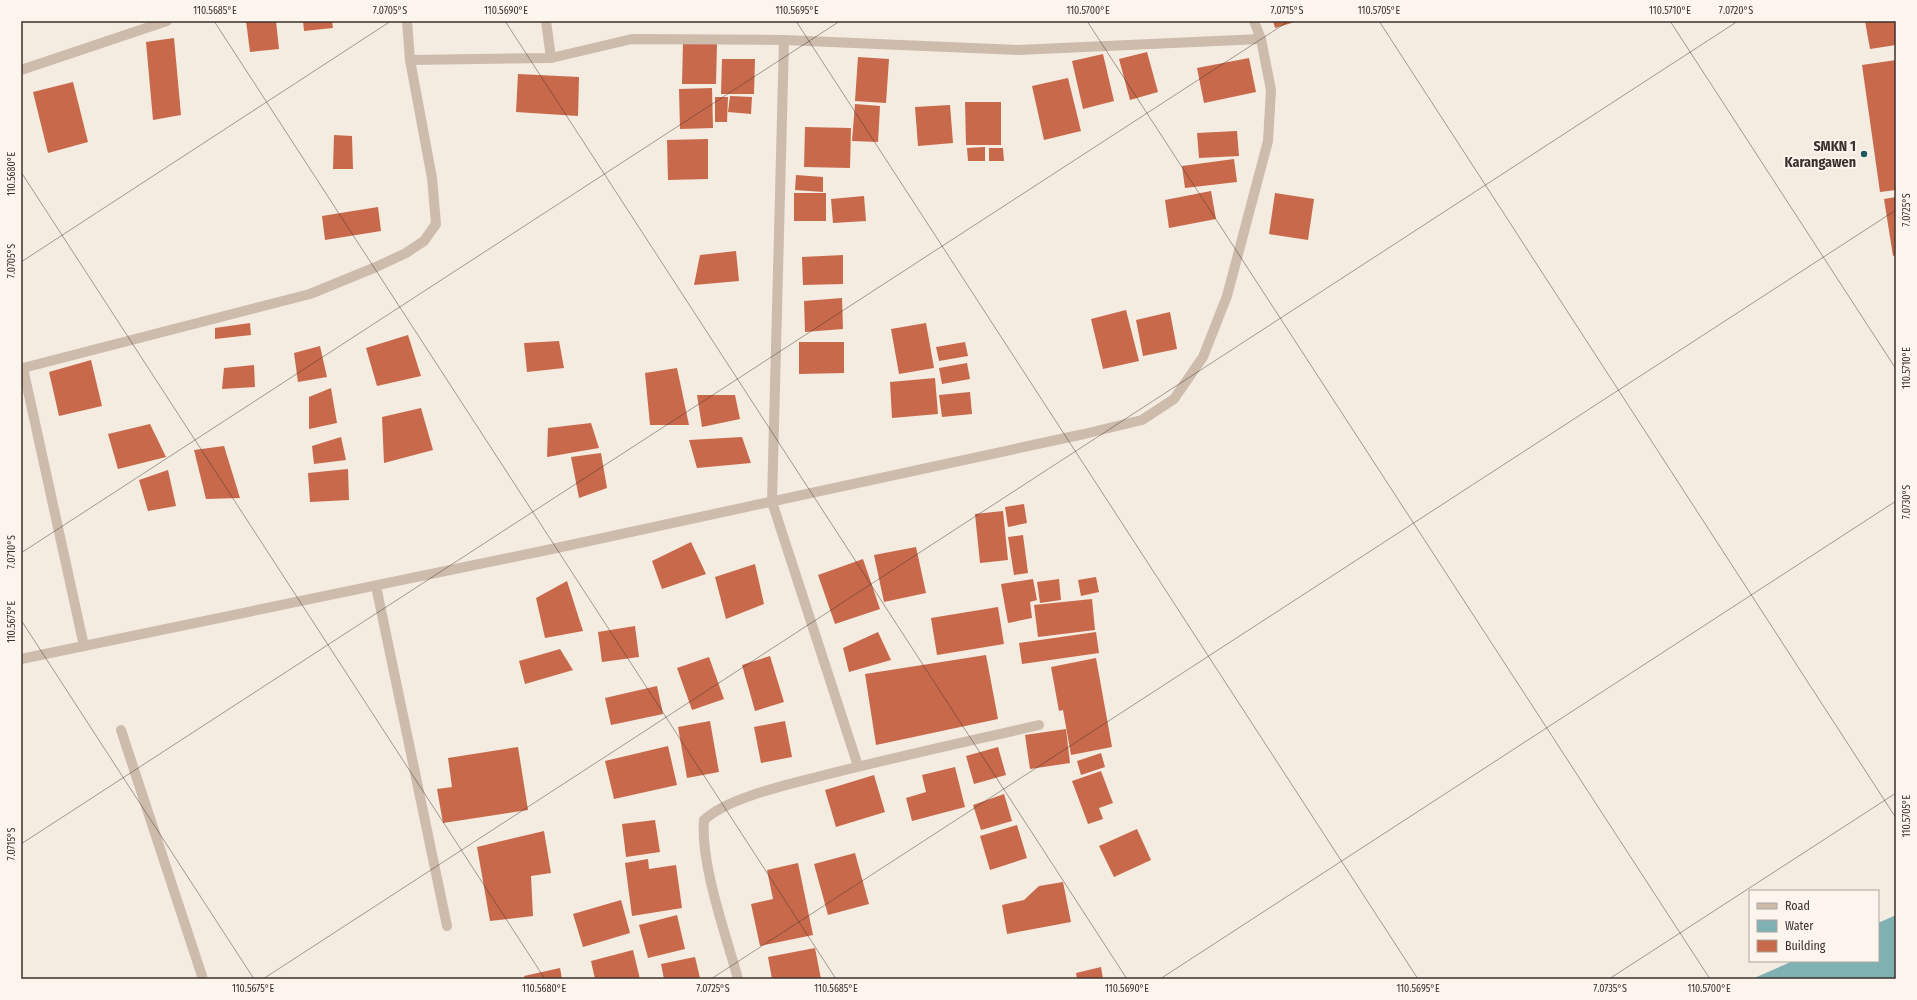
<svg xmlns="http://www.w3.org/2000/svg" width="1917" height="1000" font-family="'Fira Sans Condensed',sans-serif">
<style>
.water{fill:#7fb0b2}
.building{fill:#c8694b}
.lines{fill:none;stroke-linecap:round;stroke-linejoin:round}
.minor{stroke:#cdbbac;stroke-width:10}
.ticks{fill:none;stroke:#3b302b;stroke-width:1;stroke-opacity:0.45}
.poi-dot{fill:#1f5a5e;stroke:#fbf5ee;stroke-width:1.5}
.labels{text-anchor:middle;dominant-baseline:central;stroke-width:4;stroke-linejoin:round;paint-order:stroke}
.poi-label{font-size:14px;font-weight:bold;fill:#3b302b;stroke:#fbf5ee;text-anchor:end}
.neatline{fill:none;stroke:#3b302b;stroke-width:1.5}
.ticks-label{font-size:10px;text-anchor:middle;fill:#3b302b}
</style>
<rect width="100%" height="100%" fill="#f4ebe1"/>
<!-- water -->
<polygon class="water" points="1896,915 1896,979 1752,979 1793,961 1878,961 1878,923"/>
<!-- building -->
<g class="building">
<polygon points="246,21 276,21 279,49 250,52"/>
<polygon points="303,21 332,21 333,28 304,31"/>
<polygon points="1273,21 1298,21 1275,28"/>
<polygon points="1865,21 1896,21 1896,45 1870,49"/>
<polygon points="174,38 181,115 153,120 146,42"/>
<polygon points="683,43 717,43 716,84 682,84"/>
<polygon points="1147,52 1158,92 1130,100 1119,59"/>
<polygon points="1103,54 1114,101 1083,109 1072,61"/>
<polygon points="858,57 889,59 886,103 855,101"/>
<polygon points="1249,58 1256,92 1204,103 1197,68"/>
<polygon points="722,59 755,59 754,94 721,94"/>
<polygon points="1896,60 1896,190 1880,192 1862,65"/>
<polygon points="518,74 579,77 578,116 516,112"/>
<polygon points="1068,78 1081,131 1044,140 1032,86"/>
<polygon points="73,82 88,142 48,153 33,92"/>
<polygon points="712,88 713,128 680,129 679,89"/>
<polygon points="730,96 752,97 751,114 728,112"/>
<polygon points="715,97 728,97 727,122 715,122"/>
<polygon points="965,102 1001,102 1001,145 966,145"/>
<polygon points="855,104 880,106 878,142 852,141"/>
<polygon points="950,105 953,143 918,146 915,107"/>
<polygon points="805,127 851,128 850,168 804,167"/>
<polygon points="1237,131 1239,156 1199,158 1197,133"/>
<polygon points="334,135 352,136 353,169 333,169"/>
<polygon points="708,139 708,179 668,180 667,140"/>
<polygon points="985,147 985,161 968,161 967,148"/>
<polygon points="989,148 1003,148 1004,161 989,161"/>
<polygon points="1234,159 1237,182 1185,188 1182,166"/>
<polygon points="796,175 823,177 823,192 795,190"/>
<polygon points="1211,191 1216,219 1169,228 1165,200"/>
<rect x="794" y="193" width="32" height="28"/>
<polygon points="1275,193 1314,199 1308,240 1269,234"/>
<polygon points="864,196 866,221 833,223 831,199"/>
<polygon points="1896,197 1896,255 1893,256 1884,199"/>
<polygon points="378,207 381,231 325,240 322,216"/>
<polygon points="736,251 739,281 694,285 700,255"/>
<polygon points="843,255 843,284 803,285 802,257"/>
<polygon points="842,298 843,329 805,332 804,301"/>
<polygon points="1126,310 1139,361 1103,369 1091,319"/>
<polygon points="1170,312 1177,349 1143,356 1136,320"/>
<polygon points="250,323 251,335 215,339 215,328"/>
<polygon points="926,323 934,368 899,374 891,329"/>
<polygon points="408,335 421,376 377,386 366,348"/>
<polygon points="559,341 564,368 527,372 524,343"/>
<polygon points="799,342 844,342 844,373 799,374"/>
<polygon points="965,342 968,356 939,361 936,347"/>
<polygon points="320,346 327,377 298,382 294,353"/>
<polygon points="91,360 102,406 59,416 49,372"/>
<polygon points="967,363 970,379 942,384 939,368"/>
<polygon points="254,365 255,387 222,389 224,368"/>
<polygon points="677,368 689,425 650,425 645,373"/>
<polygon points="935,378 938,414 892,418 890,382"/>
<polygon points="331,388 337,423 309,429 309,397"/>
<polygon points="970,392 972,414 942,417 939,395"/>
<polygon points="697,395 735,395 740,419 702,427"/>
<polygon points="421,408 433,450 384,463 382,417"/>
<polygon points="591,423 599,448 547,457 548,428"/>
<polygon points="150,424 166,457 118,469 108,434"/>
<polygon points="341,437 346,460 314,464 312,446"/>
<polygon points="742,437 751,463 697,468 689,440"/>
<polygon points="224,446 240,498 206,499 194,450"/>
<polygon points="601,453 607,488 579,498 571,457"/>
<polygon points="348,469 349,500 310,502 308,473"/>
<polygon points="168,470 176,506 148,511 139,480"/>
<polygon points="1024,504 1027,523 1008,527 1005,507"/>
<polygon points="1003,511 1008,560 980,563 975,514"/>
<polygon points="1023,535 1028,573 1014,575 1008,537"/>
<polygon points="691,542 706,574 662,589 652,561"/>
<polygon points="916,547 926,593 884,602 874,555"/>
<polygon points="863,559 880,609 835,624 818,575"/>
<polygon points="755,564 764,604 726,619 715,577"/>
<polygon points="1096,577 1099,592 1081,596 1078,580"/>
<polygon points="1033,579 1037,600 1030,602 1032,618 1008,623 1001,584"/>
<polygon points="1059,579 1061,600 1040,603 1037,582"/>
<polygon points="567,581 583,631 545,638 536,598"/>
<polygon points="1092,599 1095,630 1038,637 1034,605"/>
<polygon points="998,607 1004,644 937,655 931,618"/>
<polygon points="635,626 639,657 602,662 598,632"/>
<polygon points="878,632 891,660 849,672 843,648"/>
<polygon points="1096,632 1099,653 1022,664 1019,643"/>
<polygon points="560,649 573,670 525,684 519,661"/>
<polygon points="986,655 998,719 876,745 865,674"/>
<polygon points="770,656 784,702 755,711 742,665"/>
<polygon points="709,657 724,699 692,710 677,668"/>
<polygon points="1096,658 1112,747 1071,755 1063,710 1059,711 1051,667"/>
<polygon points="657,686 663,714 611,725 605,698"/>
<polygon points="710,721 719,772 687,778 678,727"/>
<polygon points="785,721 792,757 761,763 754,727"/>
<polygon points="1066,729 1070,763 1030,769 1025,735"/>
<polygon points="668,746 677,785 614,799 605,761"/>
<polygon points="518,747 528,810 443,823 437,789 452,787 448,758"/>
<polygon points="998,747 1006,775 974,784 966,756"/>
<polygon points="1101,753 1105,767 1081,775 1077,761"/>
<polygon points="955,767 965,807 912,821 906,798 926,792 922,775"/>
<polygon points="1101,771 1113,803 1099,808 1103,819 1088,824 1072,781"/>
<polygon points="874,775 885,812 836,827 825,790"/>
<polygon points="1004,794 1012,821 981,830 973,805"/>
<polygon points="655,820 660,852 626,857 622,824"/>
<polygon points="1017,825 1027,858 990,870 980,836"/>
<polygon points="1137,829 1151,860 1114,877 1099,846"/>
<polygon points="544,831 551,873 531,876 533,916 490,921 477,847"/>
<polygon points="855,853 869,904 828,915 814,864"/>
<polygon points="648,859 649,869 676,865 682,908 632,916 625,863"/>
<polygon points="798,863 813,935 760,946 751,904 773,899 767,870"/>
<polygon points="1063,882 1071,922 1007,934 1002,905 1024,900 1039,886"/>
<polygon points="621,900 630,933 583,947 573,914"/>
<polygon points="677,915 685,949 648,958 639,925"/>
<polygon points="815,948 821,979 772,979 768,957"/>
<polygon points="633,950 640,979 595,979 591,961"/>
<polygon points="695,957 700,978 664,979 661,964"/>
<polygon points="1101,967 1103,979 1077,979 1076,973"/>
<polygon points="560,968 562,979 525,979 524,976"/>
</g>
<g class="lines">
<!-- minor -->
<g class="minor">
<polyline points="546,21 551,58"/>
<polyline points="784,40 772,502 858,766"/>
<polyline points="410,60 551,58 632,39 784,40 1018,50 1261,39"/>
<polyline points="21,70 167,21"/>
<polyline points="376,586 447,926"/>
<polyline points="84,646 23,368 310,294 376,267 406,253 424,241 436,224 432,178 410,60 407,21"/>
<polyline points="21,659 566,546 1084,434 1142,420 1174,399 1203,357 1227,296 1268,141 1271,90 1261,39 1254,21"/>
<polyline points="121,730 203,979"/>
<path d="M738,979c-12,-44 -38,-116 -34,-159 24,-22 82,-35 113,-43 74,-19 148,-35 222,-52"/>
</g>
</g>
<!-- ticks -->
<path class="ticks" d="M214,21l622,958M505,21l622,958M796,21l622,958M1087,21l623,958M1379,21l517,797M1670,21l226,348M21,172l524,807M21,262l370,-241M21,553l819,-532M21,620l233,359M21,844l1268,-823M263,979l1475,-958M711,979l1185,-769M1160,979l736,-478M1609,979l287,-186"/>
<!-- markers -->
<circle class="poi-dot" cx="1864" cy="154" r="4"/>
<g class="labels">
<!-- poi labels -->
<g class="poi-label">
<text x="1856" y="146">SMKN 1<tspan x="1856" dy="16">Karangawen</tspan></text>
</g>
</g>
<!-- border -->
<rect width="1917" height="1000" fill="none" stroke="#fbf5ee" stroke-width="44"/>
<!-- legend -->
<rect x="1749" y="890" width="130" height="72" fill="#fbf5ee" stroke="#aea6a0"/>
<rect x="1757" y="903" width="20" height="6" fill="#cdbbac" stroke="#aea6a0"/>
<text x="1785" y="910" font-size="12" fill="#3b302b">Road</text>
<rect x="1757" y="920" width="20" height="12" fill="#7fb0b2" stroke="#aea6a0"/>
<text x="1785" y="930" font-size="12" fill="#3b302b">Water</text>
<rect x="1757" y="940" width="20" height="12" fill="#c8694b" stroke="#aea6a0"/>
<text x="1785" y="950" font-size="12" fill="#3b302b">Building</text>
<rect x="22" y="22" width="1873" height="956" class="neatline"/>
<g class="ticks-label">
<text x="215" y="14">110.5685°E</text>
<text x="390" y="14">7.0705°S</text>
<text x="506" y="14">110.5690°E</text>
<text x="797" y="14">110.5695°E</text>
<text x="1088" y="14">110.5700°E</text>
<text x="1287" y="14">7.0715°S</text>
<text x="1379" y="14">110.5705°E</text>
<text x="1670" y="14">110.5710°E</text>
<text x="1736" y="14">7.0720°S</text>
<text transform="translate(11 174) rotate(-90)" y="4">110.5680°E</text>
<text transform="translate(1906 210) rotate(-90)" y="4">7.0725°S</text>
<text transform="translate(11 261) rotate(-90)" y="4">7.0705°S</text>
<text transform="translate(1906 368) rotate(-90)" y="4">110.5710°E</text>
<text transform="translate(1906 502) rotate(-90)" y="4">7.0730°S</text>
<text transform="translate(11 552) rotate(-90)" y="4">7.0710°S</text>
<text transform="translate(11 622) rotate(-90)" y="4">110.5675°E</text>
<text transform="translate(1906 816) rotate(-90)" y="4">110.5705°E</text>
<text transform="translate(11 844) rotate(-90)" y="4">7.0715°S</text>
<text x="253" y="992">110.5675°E</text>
<text x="544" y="992">110.5680°E</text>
<text x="713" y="992">7.0725°S</text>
<text x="836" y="992">110.5685°E</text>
<text x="1127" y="992">110.5690°E</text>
<text x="1418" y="992">110.5695°E</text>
<text x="1610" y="992">7.0735°S</text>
<text x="1709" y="992">110.5700°E</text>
</g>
</svg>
